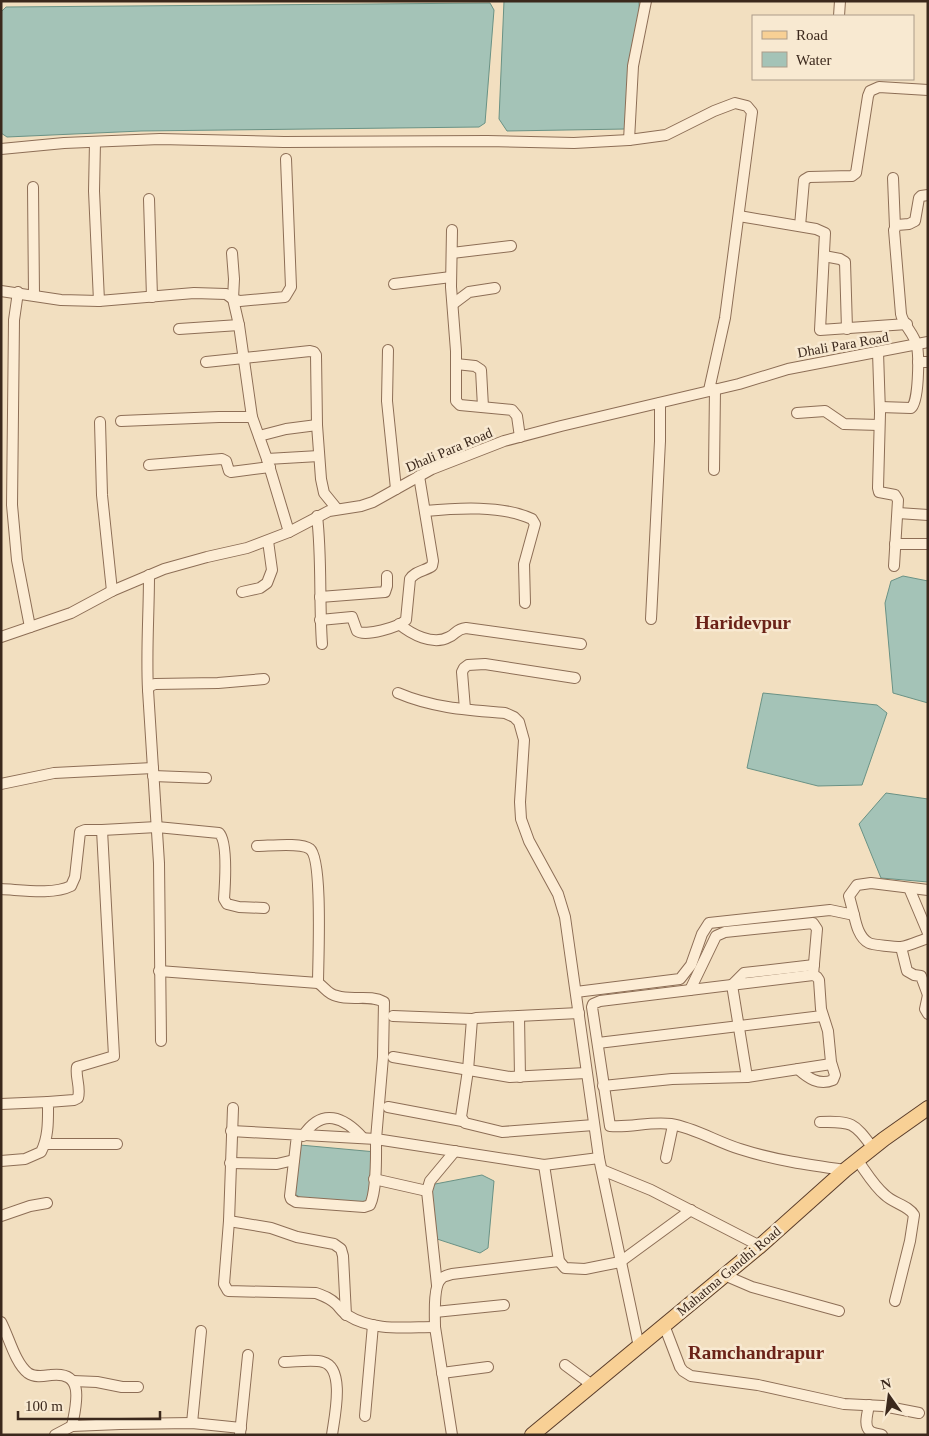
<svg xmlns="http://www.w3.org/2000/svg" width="929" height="1436" font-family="Georgia,serif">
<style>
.water{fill:#a4c3b7;stroke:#6a9285}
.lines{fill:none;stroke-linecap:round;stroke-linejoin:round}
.minor-casing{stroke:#8d6e56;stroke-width:12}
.major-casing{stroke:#5a3d2b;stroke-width:16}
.minor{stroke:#fcecd4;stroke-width:10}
.major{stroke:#f8d095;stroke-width:14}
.labels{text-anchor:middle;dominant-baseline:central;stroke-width:5;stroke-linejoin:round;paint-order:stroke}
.street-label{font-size:14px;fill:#3b281c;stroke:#f8e9d1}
.district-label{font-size:19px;font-weight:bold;fill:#6b2218;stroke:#f8e9d1}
</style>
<rect width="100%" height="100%" fill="#f2dfc0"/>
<!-- water -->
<g class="water">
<polygon points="504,1 639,1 640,29 626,129 507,131 499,119"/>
<polygon points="490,3 494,10 485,123 479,127 141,131 7,137 1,133 1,12 6,7"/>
<polygon points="903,576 928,581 928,703 893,693 885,603 891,581"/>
<polygon points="763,693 877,705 887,713 862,785 818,786 747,768"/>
<polygon points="886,793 928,799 928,882 881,878 859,824"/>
<polygon points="300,1145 376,1152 371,1205 303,1199 291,1192"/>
<polygon points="482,1175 494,1181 488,1248 480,1253 437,1239 430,1185"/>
</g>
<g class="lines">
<!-- minor casing -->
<g class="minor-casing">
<g id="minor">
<polyline points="646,1 633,66 629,140 666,135 714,111 735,103 747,106 752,112 725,318 709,390"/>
<polyline points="839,16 840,1"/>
<polyline points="95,142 94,191 99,301"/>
<polyline points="1,149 64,143 160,139 284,142 487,141 574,143 629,140"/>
<polyline points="893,178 895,227"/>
<polyline points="33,187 34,295"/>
<polyline points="149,199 152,297"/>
<polyline points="739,216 816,229 825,233 820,330 907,324"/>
<polyline points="800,226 804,180 809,177 852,176 856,173 868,96 870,91 879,87 928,90"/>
<polyline points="452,230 451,287 456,351 456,401 460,405 512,410 517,416 520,437"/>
<polyline points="232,253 234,279 233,299 239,325 252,417 267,459 289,532"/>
<polyline points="452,253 511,246"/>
<polyline points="824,256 840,259 845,262 847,329"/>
<polyline points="394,284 451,277"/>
<polyline points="1,291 61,300 99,301 194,293 226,294 233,299 240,301 285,297 291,287 286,159"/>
<polyline points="18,292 14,320 12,505 17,560 30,627"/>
<polyline points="453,304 469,292 495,288"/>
<polyline points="179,329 239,325"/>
<polyline points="388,350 387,401 396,489"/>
<polyline points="878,352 880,413 878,488 879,492 895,495 898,500 894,566"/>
<polyline points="206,362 310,351 314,352 316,355 317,425 321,479 324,493 337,509"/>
<polyline points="918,362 928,362"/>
<polyline points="456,364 475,366 481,370 483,407"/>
<path d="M880,407l31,1c8,-6 8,-51 6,-62 -3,-13 -14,-21 -16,-32l-7,-84 3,-5 12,-1 6,-3 4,-23 2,-2 7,-1"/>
<polyline points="797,413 825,411 844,424 879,425"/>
<polyline points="121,421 219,417 252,417"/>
<polyline points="100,422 102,495 112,591"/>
<polyline points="259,436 286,429 317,425"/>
<polyline points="267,459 319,456"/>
<polyline points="149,465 222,459 226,461 229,471 231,472 270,467"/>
<polyline points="714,470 715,389"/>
<path d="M425,511c32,-3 77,-6 107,8l3,5 -11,40 1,39"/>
<polyline points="898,513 928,515"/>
<path d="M317,516c5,42 2,85 5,128"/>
<polyline points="895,544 928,544"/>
<polyline points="242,592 260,588 267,583 272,570 268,541"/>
<polyline points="320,597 385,592 387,586 387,576"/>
<polyline points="651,619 660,441 660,403"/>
<path d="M320,620l32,-3 5,14c8,6 42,-4 49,-11l4,-41c5,-8 15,-8 22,-13l1,-5 -14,-85"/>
<path d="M399,624c12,10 34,22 50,13 7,-3 7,-8 17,-9l115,16"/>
<polyline points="1,637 71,613 112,591 164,569 207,557 247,548 289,532 329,511 361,506 373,502 432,469 504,441 561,426 739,384 788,369 928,342"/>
<path d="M148,690c-2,-38 1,-76 1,-115"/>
<path d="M398,693c35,15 70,17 107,20l9,4 5,5 5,18 -4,62 1,17 8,22 29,53 7,23 34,241 40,189"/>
<polyline points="465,709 462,672 464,668 468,665 485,664 575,678"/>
<polyline points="153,776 206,778"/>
<polyline points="1,784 54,773 153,768"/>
<path d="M102,830l55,-3 62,6c9,8 6,52 5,66l3,5 12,3 25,1"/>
<path d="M257,846c12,0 44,-4 53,3 13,10 8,114 8,134"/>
<polyline points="909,888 928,933"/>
<path d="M1,889c21,1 52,6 70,-3l4,-9 5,-45 5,-2h17l12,226 -37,11c-2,10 4,20 1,31l-4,2 -26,2c0,16 1,35 -7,50l-16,7 -24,2"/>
<path d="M854,915c2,9 5,23 15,28 4,2 26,4 32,4 8,-1 18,-6 27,-9"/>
<polyline points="901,947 907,971 914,975 921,976 928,995"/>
<path d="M159,971l159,12c7,4 9,11 19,13 15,5 33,-2 47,6l-1,55 -7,82 168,26 55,-7"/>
<polyline points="690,990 716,936 725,932 813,923 817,929 813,975"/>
<polyline points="576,992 680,979 691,965 702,934 709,923 830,910 854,915 849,896 857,885 871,883 928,890"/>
<polyline points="928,995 925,1009 928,1014"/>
<polyline points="579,1013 476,1018 472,1019 468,1070 461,1117 465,1123 502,1132 594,1125"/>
<polyline points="393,1016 472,1019"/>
<polyline points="519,1016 520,1077"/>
<polyline points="161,1041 159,863 148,690 150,686 155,684 218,683 264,679"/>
<polyline points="598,1043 822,1016"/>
<polyline points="393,1057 510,1077 586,1073"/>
<path d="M798,1069c10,9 21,17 35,11l2,-5 -4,-13 -3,-31 -7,-22 -2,-29 -2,-3 -4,-2 -213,26 -7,3 -1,3 18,119c20,2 41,-5 61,-2 24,4 46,18 69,25 34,11 69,16 105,21"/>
<polyline points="747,1077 732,985 744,973 814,965"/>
<polyline points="603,1086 672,1079 747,1077 831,1064"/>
<polyline points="1,1104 48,1102"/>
<polyline points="388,1107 462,1121"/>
<path d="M233,1108l-4,113 -5,63 4,7 88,2c8,3 14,5 20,11 4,4 7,9 11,11 27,17 59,12 88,12"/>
<path d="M820,1122c33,-1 34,1 53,26"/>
<path d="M231,1131l145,8c0,18 1,51 -6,66l-6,2 -68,-5 -5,-3 -1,-3 7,-61"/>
<path d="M303,1136c19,-29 41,-19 60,2"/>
<polyline points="45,1144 117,1144"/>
<polyline points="666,1158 673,1125"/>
<path d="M858,1161c8,11 16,25 27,34 8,8 24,11 29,20l-4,26 -15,60"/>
<polyline points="230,1163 277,1164 294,1160"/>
<polyline points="544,1165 559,1261 565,1268 585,1269 620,1262 691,1210"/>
<polyline points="602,1170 651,1190 760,1246"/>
<polyline points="374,1179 427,1191"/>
<polyline points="1,1216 30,1206 47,1203"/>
<polyline points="229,1221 271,1228 297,1237 334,1244 341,1249 343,1256 346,1315"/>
<polyline points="724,1275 752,1287 839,1311"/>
<polyline points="437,1285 427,1191 430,1181 455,1151"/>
<polyline points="435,1312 504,1305"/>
<path d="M1,1322c8,15 14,41 27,51 7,5 16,3 23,2 35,-4 25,30 21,51"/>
<polyline points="664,1325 680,1367 683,1371 691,1376 758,1385 844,1404 883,1406 919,1413"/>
<path d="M284,1362c11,0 29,-3 39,0 23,6 11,57 9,73"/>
<polyline points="565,1365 592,1385"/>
<polyline points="442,1373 488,1367"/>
<polyline points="73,1381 97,1382 122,1387 138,1387"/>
<path d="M869,1405c-1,7 -6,21 1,26 2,2 9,3 12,4"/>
<polyline points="365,1416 373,1325"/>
<polyline points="192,1423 201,1331"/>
<polyline points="240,1434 248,1355"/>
<polyline points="55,1435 72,1426 120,1424 192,1423 241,1428"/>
<path d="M452,1435l-17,-108c0,-10 -2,-41 6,-48 2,-3 8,-4 11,-5l107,-13"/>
</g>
</g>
<!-- major casing -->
<g class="major-casing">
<polyline id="major" points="532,1435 760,1246 845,1170 884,1139 928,1108"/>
</g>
<!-- minor -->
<use href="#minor" class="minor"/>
<!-- major -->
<use href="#major" class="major"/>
</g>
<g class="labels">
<!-- street labels -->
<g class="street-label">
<text transform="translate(843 345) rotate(-10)">Dhali Para Road</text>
<text transform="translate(449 450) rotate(-23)">Dhali Para Road</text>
<text transform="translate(729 1271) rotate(-40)">Mahatma Gandhi Road</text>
</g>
<!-- district labels -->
<g class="district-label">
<text x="743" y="622">Haridevpur</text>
<text x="756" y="1352">Ramchandrapur</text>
</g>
</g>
<!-- border -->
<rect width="929" height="1436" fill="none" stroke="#3b281c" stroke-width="5"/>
<!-- legend -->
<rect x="752" y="15" width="162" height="65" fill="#f8e9d1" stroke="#ac9c89"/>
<rect x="762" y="31" width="25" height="8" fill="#f8d095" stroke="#ac9c89"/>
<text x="796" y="40" font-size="15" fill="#3b281c">Road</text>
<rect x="762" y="52" width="25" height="15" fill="#a4c3b7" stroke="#ac9c89"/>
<text x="796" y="65" font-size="15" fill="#3b281c">Water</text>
<!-- north arrow -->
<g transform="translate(889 1396) rotate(346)" stroke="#f8e9d1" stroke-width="4" paint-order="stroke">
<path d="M0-4L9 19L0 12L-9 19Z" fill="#3b281c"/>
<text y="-8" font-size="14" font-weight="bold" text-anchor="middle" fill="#3b281c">N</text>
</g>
<!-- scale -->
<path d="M18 1411v8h142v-8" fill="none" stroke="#3b281c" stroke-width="2.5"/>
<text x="25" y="1411" font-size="15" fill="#3b281c" stroke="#f8e9d1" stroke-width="4" paint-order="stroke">100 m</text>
</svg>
